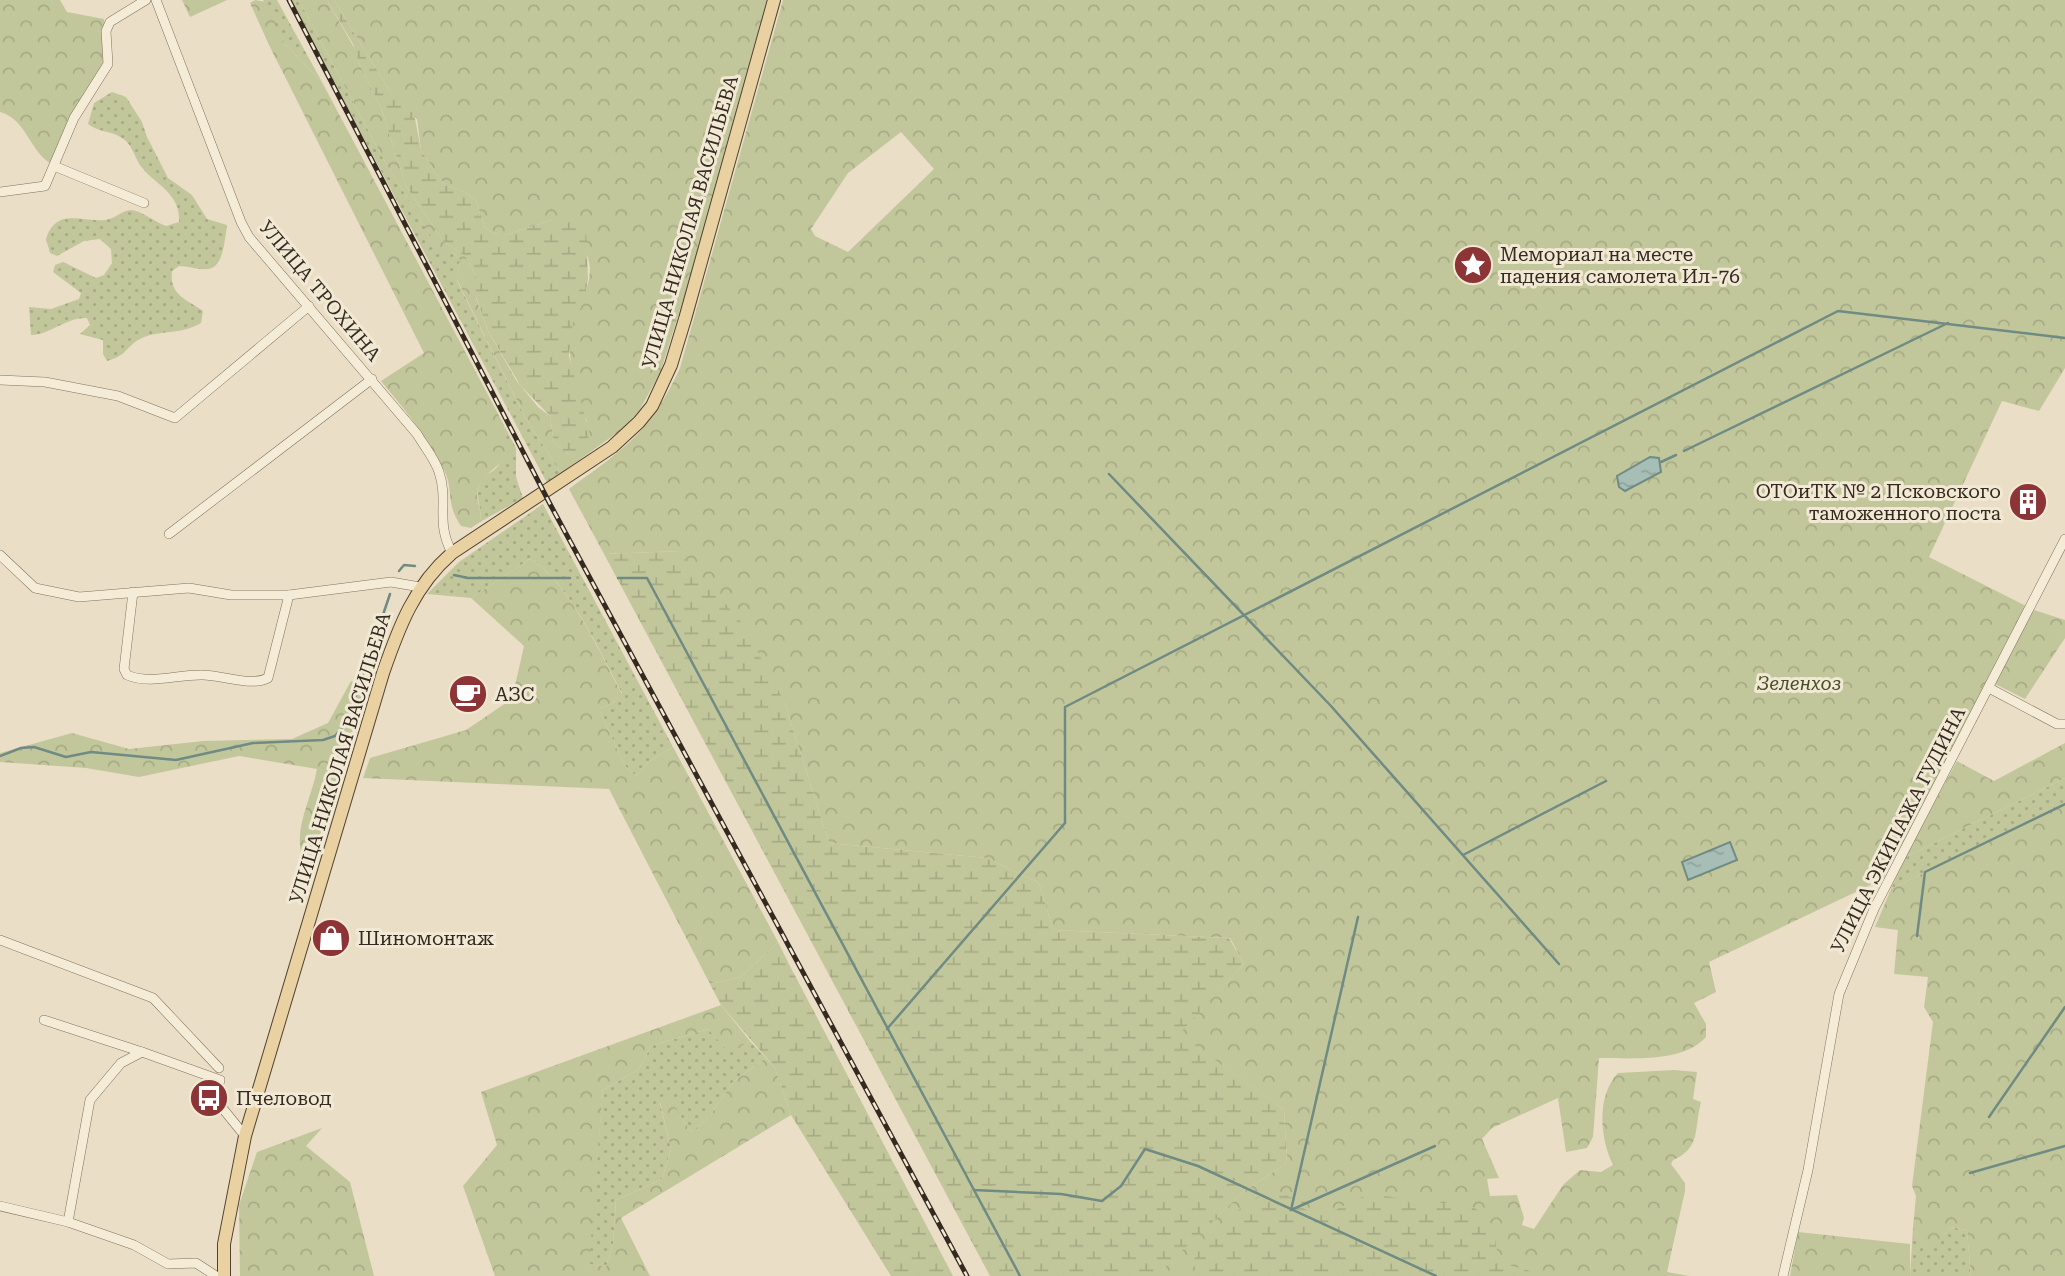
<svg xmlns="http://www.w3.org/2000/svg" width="2065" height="1276" font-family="'Roboto Serif',serif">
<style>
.grass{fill:url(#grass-dots)}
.forest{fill:url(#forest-crowns);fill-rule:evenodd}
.wetland{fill:url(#wetland-marsh)}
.water{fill:url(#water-ripples);stroke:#6f8b83;stroke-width:2}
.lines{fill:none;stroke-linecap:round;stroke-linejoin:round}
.stream{stroke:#6f8b83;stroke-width:2.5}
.minor-casing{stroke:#83715e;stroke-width:10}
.major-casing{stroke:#514031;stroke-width:14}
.minor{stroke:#f5ecd8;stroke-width:9}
.major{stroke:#e9d1a2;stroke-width:12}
.rail-casing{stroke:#352a20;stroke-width:5}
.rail{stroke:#f2e9d5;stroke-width:2.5;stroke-dasharray:8;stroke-linecap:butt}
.labels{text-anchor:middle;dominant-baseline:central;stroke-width:6;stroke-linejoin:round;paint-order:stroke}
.street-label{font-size:19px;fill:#352a20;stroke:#f2e9d5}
.poi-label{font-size:19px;fill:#352a20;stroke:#f2e9d5;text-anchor:start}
.park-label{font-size:19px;font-style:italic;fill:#464f29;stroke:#f2e9d5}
</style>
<defs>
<pattern id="grass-dots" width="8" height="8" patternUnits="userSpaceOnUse" patternTransform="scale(1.75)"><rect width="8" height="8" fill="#c2c79b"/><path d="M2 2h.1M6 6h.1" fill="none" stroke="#a7ab85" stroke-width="1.8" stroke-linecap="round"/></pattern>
<pattern id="forest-crowns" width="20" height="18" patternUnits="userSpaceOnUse" patternTransform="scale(1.75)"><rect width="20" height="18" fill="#c2c79b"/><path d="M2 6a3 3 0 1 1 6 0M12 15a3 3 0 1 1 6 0" fill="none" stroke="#a7ab85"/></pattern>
<pattern id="wetland-marsh" width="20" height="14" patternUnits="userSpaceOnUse" patternTransform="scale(1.75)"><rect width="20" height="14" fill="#c2c79b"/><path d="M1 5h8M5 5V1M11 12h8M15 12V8" fill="none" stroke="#a7ab85"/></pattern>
<pattern id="water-ripples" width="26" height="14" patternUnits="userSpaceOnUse" patternTransform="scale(1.75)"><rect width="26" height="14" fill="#a7beb6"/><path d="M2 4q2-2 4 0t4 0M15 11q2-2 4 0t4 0" fill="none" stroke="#90a39c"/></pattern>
</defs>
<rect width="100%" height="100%" fill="#eadec6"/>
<!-- grass -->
<g class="grass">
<polygon points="263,0 277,0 322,82 285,44"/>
<polygon points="290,0 299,0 384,160 445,258 453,252 460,260 457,281 525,417 561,473 547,483"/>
<path d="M112,92l14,5 16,25 5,15 21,41 24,17 15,24 20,6c-2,12 -3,43 -19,44 -10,1 -20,-3 -29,-3l-7,5c-3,24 14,28 31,40l-2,12c-23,13 -39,6 -59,15 -17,8 -13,17 -35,23l-4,-7v-14l-23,-6 10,-9 -3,-7c-21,-1 -37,17 -56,17l-2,-28 22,2 28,-10 2,-6 -28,-21 2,-7 8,-3 33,16 8,-3 8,-12 -1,-14 -11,-10 -16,2 -27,15 -7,-3 -4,-14c10,-32 35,-17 59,-19 10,-1 17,-10 26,-10 11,1 24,12 35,16l13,-4c2,-30 -26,-38 -39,-57 -6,-9 -8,-21 -18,-27 -11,-8 -23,-5 -34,-14l6,-21z"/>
<path d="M504,425l12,23v29l7,21 -43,24c3,-13 -6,-24 0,-38 4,-10 10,-10 16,-16 10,-9 11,-31 8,-43z"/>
<path d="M543,504l130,243 -25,15 -12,14 -12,-11 -25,-56 15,-7 8,-9c-20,-37 -55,-115 -92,-134l-59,39 -44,-4 32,-32z"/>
<polygon points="2065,778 2065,803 1891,889 1904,858"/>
<polygon points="708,1029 729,1052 750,1041 766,1058 733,1082 709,1117 691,1132 670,1100 660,1103 671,1149 662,1179 616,1200 613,1244 606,1267 588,1264 603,1090 639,1069 651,1046"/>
<polygon points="1913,1227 1929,1251 1950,1227 1967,1230 1971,1276 1910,1276"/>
</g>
<!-- forest -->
<g class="forest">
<path d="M0,0h60l7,12 37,7 2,38 -56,106c-20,-12 -24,-44 -50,-51z"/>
<polygon points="182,0 227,0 190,17"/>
<path d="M255,0l11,2 19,42 37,38 182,343 5,27c-9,16 -26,20 -31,38 -3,11 5,21 2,32l-9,6 -10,-2c-16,-23 -7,-37 -17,-56 -16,-33 -40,-61 -63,-89l43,-28 -155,-308 -19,-42z"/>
<path d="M299,0h28l29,51 3,12 22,45 25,78 37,55 23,16 10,19v22l12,33 28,49 22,27 12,9 4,27 16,12 17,-34c-12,-26 -23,-72 -14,-100 7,-20 22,-39 15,-63 -4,-13 -15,-26 -21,-38h-15l-47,15h-7l-13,-7 -9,-27 -11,-9 -20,-7 -9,-11 -15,-24 -4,-31 -28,-29 -55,-90h433l-76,275 -31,98 -21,38 -18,19 -60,43 -36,-56 -68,-137 3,-20 -7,-8 -8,7 -61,-99z"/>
<path d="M783,0h1282v368l-26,43 -37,-10 -73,156 99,50 -83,160 -62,112 -174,83 7,30 -22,11 12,21v13c-23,26 -74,21 -107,21l-6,79 -6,11 -21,4 -8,-54 -66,30 -10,11 17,39 -12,1 3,17 27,-1 7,23 -2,7 12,4 29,-44 17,-15 21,2 12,-7c-13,-26 -17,-69 5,-92l56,-3 23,2 -4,27 8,3c-7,27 0,46 -28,58l-2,4 14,19v8l-18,81 22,4h-529l-1,-4 85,-81 43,-28 -3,-53 -106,-76 66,-70 -14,-26 -177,-8 -14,-47 -52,-25 -158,-15 -45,-142 -104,-150 -76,3 -35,-65c56,-41 81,-56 111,-121zM901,132l33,37 -86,83 -33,-16 -4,-7 37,-56zM1650,457l9,1 2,14 -36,19 -8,-15zM1730,842l-42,38h-1l-5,-18z"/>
<path d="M530,559c37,19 72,98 92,135l-8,8 -15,7 25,56 12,11 12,-14 25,-15 105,195 -37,35 -31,7 -101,-195 -246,-11 7,-20 96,-28 46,-31 12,-53 -53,-48z"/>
<polygon points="2034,610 2065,620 2065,638 2025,699 1995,684"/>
<path d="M351,681l15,4 -54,190c-27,-35 -2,-68 5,-106l-78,-13 -100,21 -53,-9 -86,-6v-9l72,-20 57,16 74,-8 89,-2 36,-16z"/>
<polygon points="2065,743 2065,778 1904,858 1957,761 1994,781"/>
<polygon points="2065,803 2065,1276 1971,1276 1967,1230 1950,1227 1929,1252 1913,1227 1916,1196 1912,1186 1933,1022 1924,1007 1928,977 1894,974 1898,930 1875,927 1891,889"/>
<polygon points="721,1005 750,1041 729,1053 708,1029 651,1046 639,1069 603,1090 589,1264 606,1267 613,1244 616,1200 662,1179 671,1149 660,1102 670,1099 691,1132 709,1117 733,1082 766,1058 775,1068 791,1115 621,1218 650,1276 495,1276 463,1186 497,1145 481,1092"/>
<polygon points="322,1128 306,1146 350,1182 374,1276 240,1276 239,1205 257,1152"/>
<polygon points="1798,1232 1910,1244 1910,1276 1790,1276"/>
</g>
<!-- wetland -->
<g class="wetland">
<polygon points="327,0 334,0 389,90 414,113 421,150 436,174 445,185 465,192 476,201 485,228 498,235 505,235 552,220 567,220 586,228 588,279 584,302 573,321 569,356 590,435 582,447 570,455 554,443 550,416 520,385 488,331 476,297 476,276 466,257 443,241 406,186 381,108 359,63 353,44"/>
<polygon points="680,551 742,623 784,701 829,843 987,858 1039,883 1053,930 1229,938 1244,964 1179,1034 1284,1110 1287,1163 1244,1191 1160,1272 1160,1276 990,1276 604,554"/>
<polygon points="778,942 791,968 953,1276 891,1276 791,1115 775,1068 721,1005 710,984 741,977"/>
<path d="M1275,1192l25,8 3,8 14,7h8l45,-22 60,11 33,-3 21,13 10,14 4,32c12,9 27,5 38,16h-340l-2,-17 12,-21 45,-39z"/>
</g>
<!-- water -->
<g class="water">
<polygon points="1650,457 1659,458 1661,472 1625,491 1619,487 1617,476"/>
<polygon points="1730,842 1737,860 1688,880 1682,862"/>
</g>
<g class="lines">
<!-- stream -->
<g class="stream">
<polyline points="1684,451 1948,323"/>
<polyline points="1661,462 1676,455"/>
<polyline points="1109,474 1331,706 1559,964"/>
<polyline points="399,571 404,565 415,566"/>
<polyline points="454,575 468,578 570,578"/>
<polyline points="618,578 647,578 974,1190 1061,1194 1102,1201 1121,1186 1145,1149 1198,1166 1436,1276"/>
<polyline points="0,756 21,748 34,747 66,757 91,752 176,760 253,743 323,740 335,736 347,722 390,594"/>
<polyline points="1463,855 1606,781"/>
<polyline points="1917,936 1925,872 2065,804"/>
<polyline points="887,1029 1065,823 1065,707 1838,311 2065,338"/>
<polyline points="1989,1117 2065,1007"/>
<polyline points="1970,1173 2065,1146"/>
<polyline points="974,1190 1020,1276"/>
<polyline points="1291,1210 1358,917"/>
<polyline points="1291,1210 1435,1146"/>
</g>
<!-- minor casing -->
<g class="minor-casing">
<g id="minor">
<path d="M156,0l85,222 8,15 168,197c7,12 18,25 22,38 10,30 -4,49 13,81"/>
<polyline points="54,166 144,203"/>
<polyline points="0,192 45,186 74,118 108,64 106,31 110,22 146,0"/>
<polyline points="0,380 45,382 118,396 175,418 309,306"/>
<polyline points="169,534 372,379"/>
<polyline points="0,555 35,588 79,597 189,588 231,595 289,595 391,582 420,587"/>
<path d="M133,592l-9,77 3,6c24,10 50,-1 76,0 18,0 48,12 65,3l21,-83"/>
<polyline points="1989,688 2057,724 2065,724"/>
<polyline points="0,940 153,998 219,1068"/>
<polyline points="44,1020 142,1052"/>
<polyline points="0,1206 68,1222 134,1245 168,1264 196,1263 216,1276"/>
<polyline points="68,1222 90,1100 121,1063 142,1052 220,1080 215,1099 245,1136"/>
<polyline points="1783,1276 1808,1170 1839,994 1874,909 2065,539"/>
</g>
</g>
<!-- major casing -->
<g class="major-casing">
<path id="major" d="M224,1276v-32l21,-108 138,-463c16,-46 31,-87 69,-120l160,-106 27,-25 13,-16 19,-41 14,-46 89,-319"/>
</g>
<!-- minor -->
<use href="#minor" class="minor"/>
<!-- major -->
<use href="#major" class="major"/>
<!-- rail casing -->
<g class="rail-casing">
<polyline id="rail" points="289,0 550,504 967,1276"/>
</g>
<!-- rail -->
<use href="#rail" class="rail"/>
</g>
<!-- icons -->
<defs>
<g id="sight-disc" transform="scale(2.0125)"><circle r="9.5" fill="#8c3436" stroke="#f2e9d5"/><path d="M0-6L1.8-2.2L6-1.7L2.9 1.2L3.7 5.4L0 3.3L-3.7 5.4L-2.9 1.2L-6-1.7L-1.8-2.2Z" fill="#fff"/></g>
<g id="building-disc" transform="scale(2.0125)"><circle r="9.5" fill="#8c3436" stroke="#f2e9d5"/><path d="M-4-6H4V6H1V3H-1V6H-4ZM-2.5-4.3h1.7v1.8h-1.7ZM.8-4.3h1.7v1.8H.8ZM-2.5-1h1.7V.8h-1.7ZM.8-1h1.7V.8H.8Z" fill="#fff"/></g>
<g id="cafe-disc" transform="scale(2.0125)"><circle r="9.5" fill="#8c3436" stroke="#f2e9d5"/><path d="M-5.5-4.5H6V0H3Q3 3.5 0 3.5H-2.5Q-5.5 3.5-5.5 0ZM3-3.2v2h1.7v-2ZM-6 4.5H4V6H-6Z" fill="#fff"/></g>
<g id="shop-disc" transform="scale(2.0125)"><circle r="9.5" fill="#8c3436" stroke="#f2e9d5"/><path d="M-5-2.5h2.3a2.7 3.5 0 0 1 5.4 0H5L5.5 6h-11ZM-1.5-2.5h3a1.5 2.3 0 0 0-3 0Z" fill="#fff"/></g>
<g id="bus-disc" transform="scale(2.0125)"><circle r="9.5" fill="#8c3436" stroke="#f2e9d5"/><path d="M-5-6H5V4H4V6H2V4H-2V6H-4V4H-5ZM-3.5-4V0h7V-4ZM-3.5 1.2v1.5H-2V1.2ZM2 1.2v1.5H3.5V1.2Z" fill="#fff"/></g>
</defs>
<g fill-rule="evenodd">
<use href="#sight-disc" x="1473" y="265"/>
<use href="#building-disc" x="2028" y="502"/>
<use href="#cafe-disc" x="468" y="694"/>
<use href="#shop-disc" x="331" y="938"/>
<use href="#bus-disc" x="209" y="1098"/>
</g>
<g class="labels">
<!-- street labels -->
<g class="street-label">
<text transform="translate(690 222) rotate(-74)">УЛИЦА НИКОЛАЯ ВАСИЛЬЕВА</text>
<text transform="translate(320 291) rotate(50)">УЛИЦА ТРОХИНА</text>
<text transform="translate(340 758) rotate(-73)">УЛИЦА НИКОЛАЯ ВАСИЛЬЕВА</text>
<text transform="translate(1898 830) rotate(-63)">УЛИЦА ЭКИПАЖА ГУДИНА</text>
</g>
<!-- poi labels -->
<g class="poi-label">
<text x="1500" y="254">Мемориал на месте<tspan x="1500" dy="22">падения самолета Ил-76</tspan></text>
<text x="2001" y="491" text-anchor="end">ОТОиТК № 2 Псковского<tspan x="2001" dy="22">таможенного поста</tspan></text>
<text x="495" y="694">АЗС</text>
<text x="358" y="938">Шиномонтаж</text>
<text x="236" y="1098">Пчеловод</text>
</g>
<!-- park labels -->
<g class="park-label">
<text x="1799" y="683">Зеленхоз</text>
</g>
</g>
</svg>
